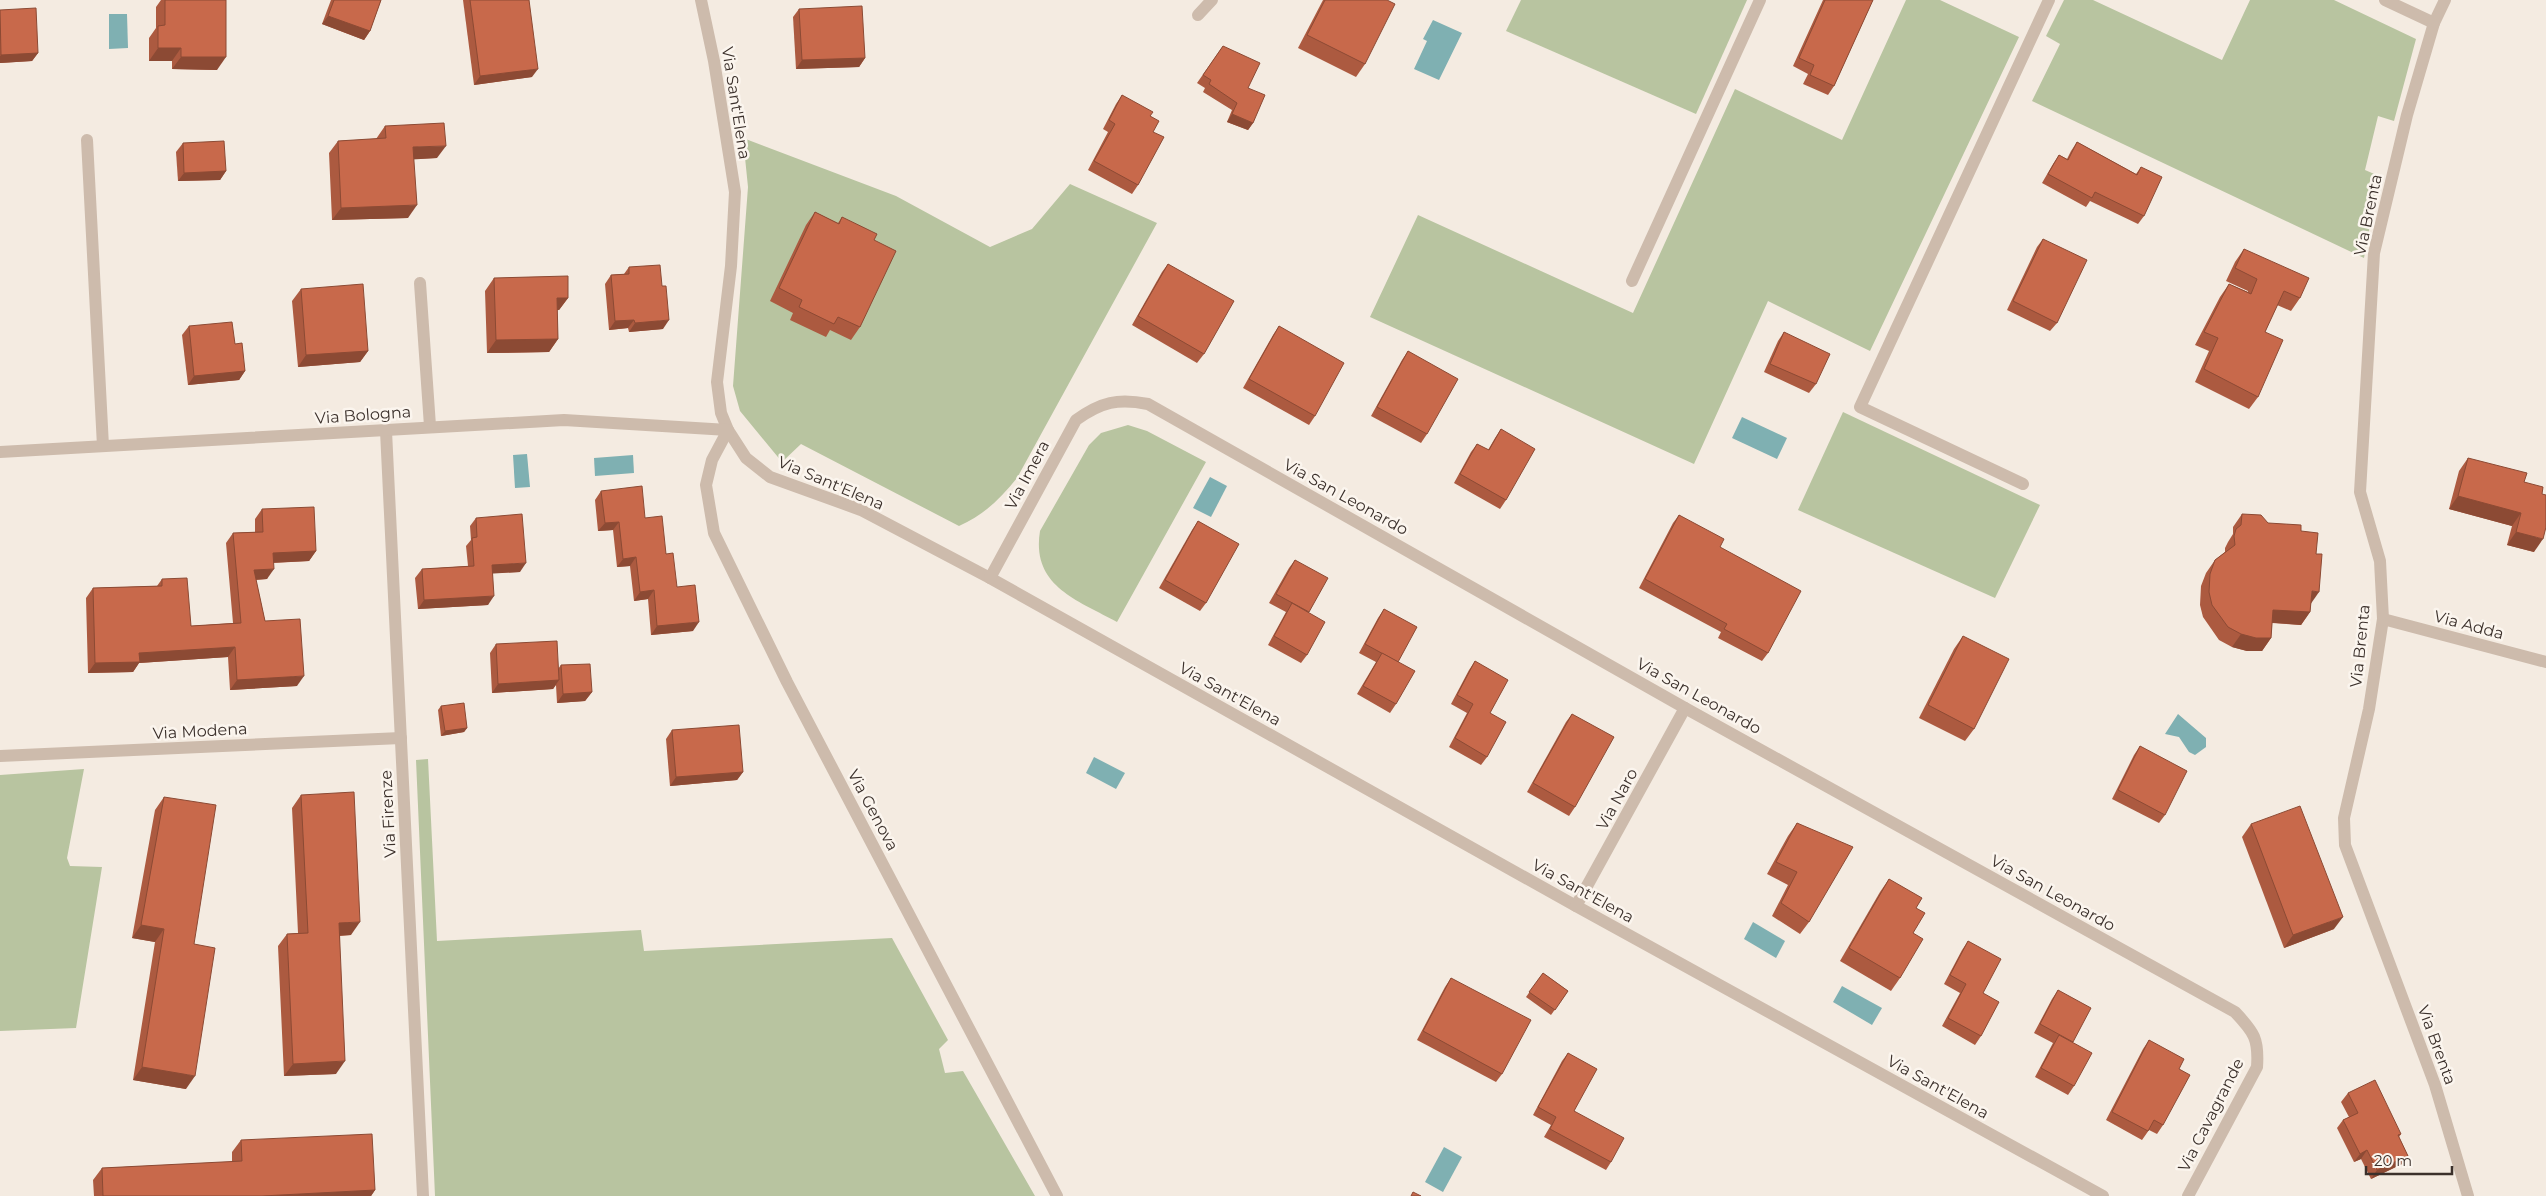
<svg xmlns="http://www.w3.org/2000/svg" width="2546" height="1196" font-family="Montserrat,sans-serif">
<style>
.green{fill:#b8c4a0}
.water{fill:#7fb0b2}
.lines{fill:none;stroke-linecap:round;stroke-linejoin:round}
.street{stroke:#cdbbac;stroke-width:12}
.wall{fill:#ac5a40}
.shaded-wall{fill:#8c4a34}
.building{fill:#c8694b;stroke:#8c4a34}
.labels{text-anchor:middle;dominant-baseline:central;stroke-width:5;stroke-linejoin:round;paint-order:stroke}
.street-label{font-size:16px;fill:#3b302b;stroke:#fbf5ee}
</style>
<rect width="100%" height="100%" fill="#f4ebe1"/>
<!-- green -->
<g class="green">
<polygon points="1521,0 1747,0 1696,114 1506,31"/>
<polygon points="1906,0 1940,0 2019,37 1870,351 1768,301 1694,464 1370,317 1418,215 1633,313 1735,89 1842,140"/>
<polygon points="2064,0 2093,0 2222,60 2250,0 2334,0 2416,39 2394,121 2378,116 2365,170 2379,176 2364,258 2032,101 2060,44 2046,36"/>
<path d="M743,138l153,58 94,51 42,-18 38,-45 87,39 -140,255c-17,21 -33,37 -58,48l-158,-82 -19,18 -42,-51 -7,-25 15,-199z"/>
<polygon points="1843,412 2040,505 1995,598 1798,510"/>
<path d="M1128,425l19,6 59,31 -89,160c-40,-22 -86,-36 -77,-91l49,-86 12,-12z"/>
<polygon points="428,759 437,941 641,930 644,951 892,938 948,1040 939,1049 945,1073 963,1071 1035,1196 435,1196 416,760"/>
<polygon points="84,769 67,858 70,866 102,867 76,1028 0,1031 0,775"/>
</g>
<!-- water -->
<g class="water">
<polygon points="109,14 127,14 128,48 109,49"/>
<polygon points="1433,20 1462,33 1439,80 1414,69 1427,41 1423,39"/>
<polygon points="1742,417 1787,438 1777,459 1732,438"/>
<polygon points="527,454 530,487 515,488 513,455"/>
<polygon points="633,455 634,473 595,476 594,458"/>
<polygon points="1210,477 1227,486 1211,517 1193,508"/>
<polygon points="2178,714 2206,738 2206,747 2195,755 2189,752 2179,737 2165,734"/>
<polygon points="1094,757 1125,773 1116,789 1086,773"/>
<polygon points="1753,922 1785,941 1776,958 1744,939"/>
<polygon points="1842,986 1882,1008 1872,1025 1833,1002"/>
<polygon points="1444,1147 1462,1157 1443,1192 1425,1182"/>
</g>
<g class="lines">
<!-- street -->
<g class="street">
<polyline points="701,0 714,61 735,192 731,266 717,382 721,413 728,430 746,458 770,477 861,510 990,578 1576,906 2103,1196"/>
<polyline points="2385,0 2434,23"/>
<polyline points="2445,0 2434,23 2407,115 2374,253 2360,492 2380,561 2383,619 2369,709 2344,818 2345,845 2435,1085 2468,1196"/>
<polyline points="1198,15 1212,0"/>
<polyline points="87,140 103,446"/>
<polyline points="1632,281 1760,0"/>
<polyline points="420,283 430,426"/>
<polyline points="386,431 423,1196"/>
<polyline points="0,452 564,420 728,430 712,460 706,485 714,533 787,682 1057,1196"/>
<polyline points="2023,484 1860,407 2049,0"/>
<path d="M990,578l86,-158c25,-18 42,-22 72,-16l537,304 550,304c19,20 24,27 22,55l-69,129"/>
<polyline points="2383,619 2546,662"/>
<polyline points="0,756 401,738"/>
<polyline points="1576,906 1685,708"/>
</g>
</g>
<!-- wall -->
<g class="wall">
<polygon points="161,0 226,0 217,70 172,69 172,61 149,61 149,38 156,28 156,7"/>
<polygon points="331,0 381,0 370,31 364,40 322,24"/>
<polygon points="463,0 529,0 532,77 474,85"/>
<polygon points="1323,0 1387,0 1365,64 1356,77 1298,48"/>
<polygon points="1823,0 1873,0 1834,86 1828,95 1803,84 1808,74 1793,66"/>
<polygon points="799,9 865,58 859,67 796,69 793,17"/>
<polygon points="0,10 38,53 32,61 0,63"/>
<polygon points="1223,46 1248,88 1253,123 1248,130 1227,122 1232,110 1203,92 1205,88 1197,83"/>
<polygon points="1122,95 1150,116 1153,132 1138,185 1132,194 1088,170 1108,132 1103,129 1116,104"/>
<polygon points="385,126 437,158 414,159 408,218 332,220 329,153 338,141 376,139"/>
<polygon points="2077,142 2136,174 2141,167 2144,216 2138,224 2090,201 2086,207 2042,183 2053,164 2059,155 2067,159 2071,151"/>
<polygon points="183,143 226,171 220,180 178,181 176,152"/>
<polygon points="815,212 838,223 842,217 874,240 860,327 851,340 830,330 826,337 790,320 793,313 770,301 806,225"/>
<polygon points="2043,239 2057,323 2050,331 2007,310 2037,247"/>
<polygon points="2244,249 2300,298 2291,311 2277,305 2265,332 2258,397 2249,409 2195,382 2209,351 2195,345 2220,297 2229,284 2248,292 2248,291 2226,281 2235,262"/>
<polygon points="1168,264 1204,354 1197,363 1132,325 1162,272"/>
<polygon points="629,267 663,329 629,332 628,328 609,330 605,284 611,275 624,274"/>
<polygon points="494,278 568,298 559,310 557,310 558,339 549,352 487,353 485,291"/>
<polygon points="301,289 368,351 360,362 298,367 292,301"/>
<polygon points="189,326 235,344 245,371 239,380 188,385 182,335"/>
<polygon points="1279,326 1315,416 1309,425 1243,388 1273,335"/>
<polygon points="1784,332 1816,384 1809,393 1764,372 1778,341"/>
<polygon points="1408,351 1427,434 1421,443 1371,416 1402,360"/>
<polygon points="1501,429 1506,500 1500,509 1454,483 1471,452 1477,444 1488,450 1495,438"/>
<polygon points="2468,458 2524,482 2542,494 2534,552 2507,545 2512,526 2449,509 2459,471"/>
<polygon points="601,491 645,518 666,554 677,587 693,631 651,635 648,599 634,601 630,566 617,567 613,530 598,531 595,500"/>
<polygon points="262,509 316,551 309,561 273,563 267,579 256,580 265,621 297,686 230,690 228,657 139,663 133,672 88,673 86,598 93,588 157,586 162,579 191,626 233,623 226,543 233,533 255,532 255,519"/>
<polygon points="2242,514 2268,523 2301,531 2311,603 2310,612 2301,625 2272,623 2271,638 2262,651 2247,651 2232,647 2219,640 2203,617 2200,605 2201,586 2206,573 2215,560 2225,552 2225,548 2228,542 2233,534 2233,527"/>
<polygon points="1679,515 1720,547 1768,653 1762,661 1718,638 1721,632 1639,588 1673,523"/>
<polygon points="476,518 520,572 493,573 488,605 418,609 415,578 422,569 468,566 466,546 471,540 470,526"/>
<polygon points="1198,521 1206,603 1200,611 1159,588 1192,530"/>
<polygon points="1295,560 1308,612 1307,655 1301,663 1268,645 1286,612 1269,603 1289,568"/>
<polygon points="1384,609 1398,662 1396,704 1390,713 1357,694 1376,662 1359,653 1378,618"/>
<polygon points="1963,636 1974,729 1965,741 1919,718 1954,649"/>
<polygon points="496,644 558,669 561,665 592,692 585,701 557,703 556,685 553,689 492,693 490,653"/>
<polygon points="1475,661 1487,757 1481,765 1449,747 1467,713 1451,704 1469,670"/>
<polygon points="441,706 467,728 464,732 441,736 438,710"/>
<polygon points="1572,714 1575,807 1569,816 1527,792 1566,722"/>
<polygon points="672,730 743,772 737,780 670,786 666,739"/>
<polygon points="2140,746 2165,815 2159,823 2112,799 2134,755"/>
<polygon points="301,795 351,935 340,936 336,1074 284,1076 278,946 287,934 298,933 292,808"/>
<polygon points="164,797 194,944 186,1089 133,1080 155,942 132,938 155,810"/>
<polygon points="1797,823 1809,922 1800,934 1772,916 1788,885 1767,874 1788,836"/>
<polygon points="2251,824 2334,929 2284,948 2242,837"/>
<polygon points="1889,879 1916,908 1913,933 1900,978 1891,991 1840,961 1880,892"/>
<polygon points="1968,941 1981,1036 1975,1045 1942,1026 1960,993 1944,984 1962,950"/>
<polygon points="1543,973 1568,991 1551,1015 1526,997"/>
<polygon points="1451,978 1502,1074 1496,1082 1417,1040 1445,987"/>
<polygon points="2058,990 2073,1042 2074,1086 2068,1095 2035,1077 2053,1043 2034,1033 2052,999"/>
<polygon points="2149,1040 2179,1069 2163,1125 2157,1134 2149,1130 2142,1140 2106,1120 2143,1049"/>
<polygon points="1568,1053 1574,1111 1611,1162 1606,1170 1544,1137 1551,1125 1533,1115 1562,1061"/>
<polygon points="2348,1093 2401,1134 2399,1137 2408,1156 2402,1164 2371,1179 2361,1159 2354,1162 2337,1128 2343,1120 2349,1117 2341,1102"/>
<polygon points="241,1140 375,1190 371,1196 94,1196 93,1180 102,1168 232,1162 232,1152"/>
</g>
<!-- shaded-wall -->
<g class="shaded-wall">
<polygon points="328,16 370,31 364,40 322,24"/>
<polygon points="158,48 181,48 172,61 149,61"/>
<polygon points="38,53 32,61 0,63 0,56 1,55"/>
<polygon points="181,57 226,57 217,70 172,69"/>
<polygon points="865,58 859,67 796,69 802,60"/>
<polygon points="538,69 532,77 474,85 480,76"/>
<polygon points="1232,114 1253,123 1248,130 1227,122"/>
<polygon points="446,146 437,158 404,160 413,147"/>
<polygon points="226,171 220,180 178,181 184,173"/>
<polygon points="417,205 408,218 332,220 341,208"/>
<polygon points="557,298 568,298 559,310 548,311"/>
<polygon points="634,320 628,328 609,330 615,321"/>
<polygon points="669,320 663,329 629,332 635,323"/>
<polygon points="558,339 549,352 487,353 496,340"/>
<polygon points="368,351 360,362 298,367 306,355"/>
<polygon points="245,371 239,380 188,385 194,376"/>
<polygon points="2458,496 2521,513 2512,526 2449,509"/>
<polygon points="619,522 613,530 598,531 605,523"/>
<polygon points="2516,532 2543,539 2534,552 2507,545"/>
<polygon points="316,551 309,561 266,563 273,553"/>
<polygon points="636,557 630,566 617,567 623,559"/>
<polygon points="526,563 520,572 486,574 492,565"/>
<polygon points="274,569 267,579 247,580 254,570"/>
<polygon points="654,590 648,599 634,601 640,592"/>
<polygon points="2312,591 2319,592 2310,605"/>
<polygon points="494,596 488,605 418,609 424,600"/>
<polygon points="2273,610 2310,612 2301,625 2264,622"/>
<polygon points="699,622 693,631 651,635 657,626"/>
<polygon points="2241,634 2271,638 2262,651 2247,651 2232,647"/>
<polygon points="235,647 228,657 139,663 133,672 88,673 95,663 139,653"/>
<polygon points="304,676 297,686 230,690 237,680"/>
<polygon points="559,680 553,689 492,693 498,684"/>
<polygon points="592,692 585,701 557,703 563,694"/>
<polygon points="467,728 464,732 441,736 445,731"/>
<polygon points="743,772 737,780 670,786 676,777"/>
<polygon points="2343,917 2334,929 2284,948 2293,935"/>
<polygon points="360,922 351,935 330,936 339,923"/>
<polygon points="141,925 164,929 155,942 132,938"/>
<polygon points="345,1061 336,1074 284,1076 293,1064"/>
<polygon points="142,1067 195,1076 186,1089 133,1080"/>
<polygon points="2367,1150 2361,1159 2354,1162 2360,1154"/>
<polygon points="2408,1156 2402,1164 2371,1179 2377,1170"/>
<polygon points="375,1190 371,1196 262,1196"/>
</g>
<!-- building -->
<g class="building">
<polygon points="165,0 226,0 226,57 181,57 181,48 158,48 158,26 165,25"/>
<polygon points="334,0 381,0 370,31 328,16"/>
<polygon points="470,0 529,0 538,69 480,76"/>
<polygon points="1325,0 1387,0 1395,4 1365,64 1307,35"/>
<polygon points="1825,0 1873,0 1834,86 1810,75 1814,65 1799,58"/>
<polygon points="862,6 865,58 802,60 799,9"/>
<polygon points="36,8 38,53 1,55 0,10"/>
<polygon points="1223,46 1260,63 1248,88 1265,95 1253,123 1232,114 1237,103 1209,84 1211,80 1203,75"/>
<polygon points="1122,95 1153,112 1150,116 1159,121 1153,132 1164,137 1138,185 1094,161 1115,124 1109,120"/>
<polygon points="444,123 446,146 413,147 417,205 341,208 338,141 386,138 385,126"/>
<polygon points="224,141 226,171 184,173 183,143"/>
<polygon points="2077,142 2137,175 2141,167 2162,177 2144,216 2095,192 2092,198 2048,174 2059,155 2068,160"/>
<polygon points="815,212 839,224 842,217 877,234 874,240 896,251 860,327 838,317 834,324 799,307 802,300 779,288"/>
<polygon points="2043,239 2087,260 2057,323 2013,301"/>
<polygon points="2244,249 2309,278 2300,298 2284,291 2265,332 2283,340 2258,397 2204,369 2218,338 2204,332 2229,284 2251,294 2257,279 2235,268"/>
<polygon points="1168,264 1234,301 1204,354 1138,316"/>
<polygon points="660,265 662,286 666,286 669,320 635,323 634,320 615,321 611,275 629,274 629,267"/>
<polygon points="568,276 568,298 557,298 558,339 496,340 494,278"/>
<polygon points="363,284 368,351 306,355 301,289"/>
<polygon points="232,322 235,344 242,343 245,371 194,376 189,326"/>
<polygon points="1279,326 1344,363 1315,416 1249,379"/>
<polygon points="1784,332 1830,354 1816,384 1770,364"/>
<polygon points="1408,351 1458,379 1427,434 1377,407"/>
<polygon points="1501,429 1535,449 1506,500 1460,474 1477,444 1489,450"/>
<polygon points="2468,458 2527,473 2524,482 2543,487 2542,494 2546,495 2546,527 2543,539 2516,532 2521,513 2458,496"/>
<polygon points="642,486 645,518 662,516 666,554 673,553 677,587 695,585 699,622 657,626 654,590 640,592 636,557 623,559 619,522 605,523 601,491"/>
<polygon points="314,507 316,551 273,553 274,569 254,570 265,621 300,619 304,676 237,680 235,647 139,653 140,662 95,663 93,588 162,586 162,579 187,578 191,626 241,623 233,533 263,532 262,509"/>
<polygon points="522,514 526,563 492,565 494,596 424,600 422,569 474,566 472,538 477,537 476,518"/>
<polygon points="2242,514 2261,515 2268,523 2301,525 2301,531 2318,533 2316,554 2322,554 2319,592 2312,591 2310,612 2273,610 2271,638 2256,638 2241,634 2228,627 2212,605 2209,592 2210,574 2215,560 2235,545 2234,536 2236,529 2241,525"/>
<polygon points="1679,515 1724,539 1720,547 1801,591 1768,653 1724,629 1727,624 1645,579"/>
<polygon points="1198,521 1239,544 1206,603 1165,580"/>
<polygon points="1295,560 1328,578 1309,612 1276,594"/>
<polygon points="1292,603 1325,622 1307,655 1274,636"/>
<polygon points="1384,609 1417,627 1398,662 1365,644"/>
<polygon points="1963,636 2009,659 1974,729 1928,705"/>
<polygon points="557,641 559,680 498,684 496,644"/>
<polygon points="1382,653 1415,671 1396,704 1363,686"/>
<polygon points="1475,661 1508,680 1490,713 1506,722 1487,757 1455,738 1473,704 1457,695"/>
<polygon points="590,664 592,692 563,694 561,665"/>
<polygon points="464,703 467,728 445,731 441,706"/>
<polygon points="1572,714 1614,737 1575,807 1533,783"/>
<polygon points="739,725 743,772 676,777 672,730"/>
<polygon points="2140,746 2187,771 2165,815 2118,790"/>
<polygon points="354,792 360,922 339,923 345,1061 293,1064 287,934 308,933 301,795"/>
<polygon points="164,797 216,805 194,944 215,948 195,1076 142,1067 164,929 141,925"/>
<polygon points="2300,806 2343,917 2293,935 2251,824"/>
<polygon points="1797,823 1853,847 1809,922 1781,903 1797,872 1776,862"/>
<polygon points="1889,879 1922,898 1916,908 1925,913 1913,933 1923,939 1900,978 1849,948"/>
<polygon points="1968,941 2001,959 1983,993 1999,1002 1981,1036 1948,1018 1966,984 1950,975"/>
<polygon points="1543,973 1568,991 1555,1010 1529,992"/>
<polygon points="1451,978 1531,1020 1502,1074 1423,1031"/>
<polygon points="2058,990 2091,1008 2073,1042 2040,1024"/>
<polygon points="2059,1035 2092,1053 2074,1086 2041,1068"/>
<polygon points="2149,1040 2184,1059 2179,1069 2190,1075 2163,1125 2154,1120 2148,1131 2112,1112"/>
<polygon points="1568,1053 1597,1069 1574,1111 1624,1138 1611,1162 1550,1129 1556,1117 1538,1107"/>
<polygon points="2375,1080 2401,1134 2398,1135 2408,1156 2377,1170 2367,1150 2360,1154 2343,1120 2358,1113 2348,1093"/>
<polygon points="372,1134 375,1190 262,1196 103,1196 102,1168 242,1161 241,1140"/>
<polygon points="1413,1192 1421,1196 1411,1196"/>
</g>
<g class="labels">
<!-- street labels -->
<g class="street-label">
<text transform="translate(736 103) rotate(81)">Via Sant'Elena</text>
<text transform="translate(2368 215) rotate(-78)">Via Brenta</text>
<text transform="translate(363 415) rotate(-4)">Via Bologna</text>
<text transform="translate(1027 475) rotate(-62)">Via Imera</text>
<text transform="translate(831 483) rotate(23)">Via Sant'Elena</text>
<text transform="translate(1346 497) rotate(29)">Via San Leonardo</text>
<text transform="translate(2469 625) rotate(15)">Via Adda</text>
<text transform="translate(2360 646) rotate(-84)">Via Brenta</text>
<text transform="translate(1230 694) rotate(29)">Via Sant'Elena</text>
<text transform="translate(1699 696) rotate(29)">Via San Leonardo</text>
<text transform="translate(200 731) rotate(-3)">Via Modena</text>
<text transform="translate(1617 799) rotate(-61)">Via Naro</text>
<text transform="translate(873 810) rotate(62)">Via Genova</text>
<text transform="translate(388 814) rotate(-93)">Via Firenze</text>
<text transform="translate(1583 891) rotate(29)">Via Sant'Elena</text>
<text transform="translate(2053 893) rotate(29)">Via San Leonardo</text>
<text transform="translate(2437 1045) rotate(70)">Via Brenta</text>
<text transform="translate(1938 1087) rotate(29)">Via Sant'Elena</text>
<text transform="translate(2211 1115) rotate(-63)">Via Cavagrande</text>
</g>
</g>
<!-- scale -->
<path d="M2366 1166v8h86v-8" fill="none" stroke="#3b302b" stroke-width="2.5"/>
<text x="2374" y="1166" font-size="15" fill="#3b302b" stroke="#fbf5ee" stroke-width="4" paint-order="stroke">20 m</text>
</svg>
